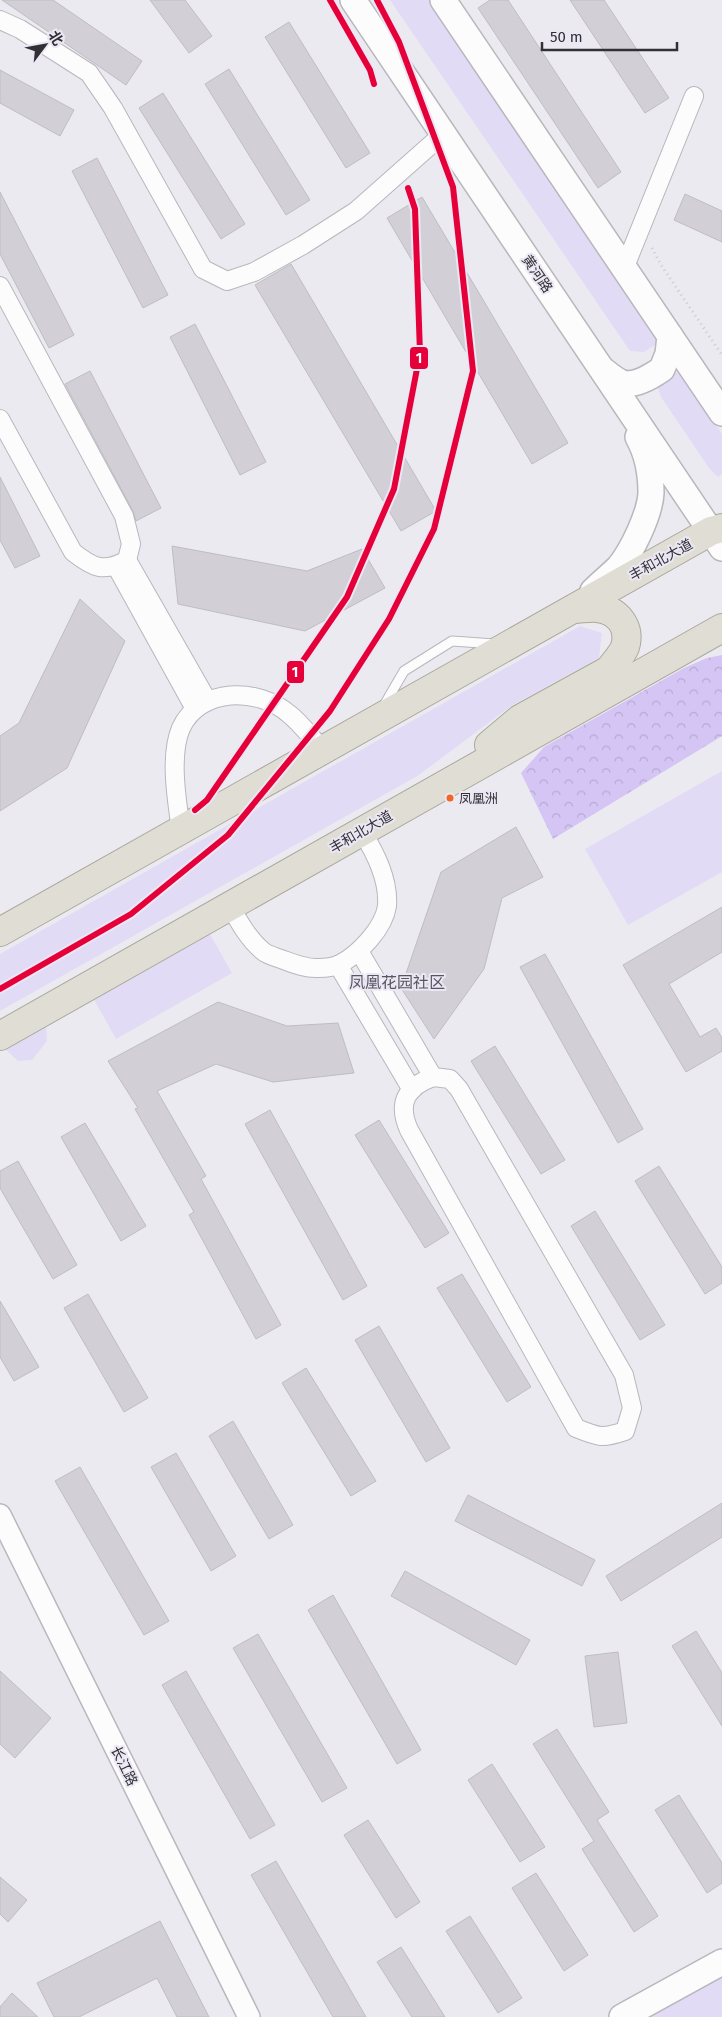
<svg xmlns="http://www.w3.org/2000/svg" width="722" height="2017" font-family="'Fira Sans','Noto Sans SC',sans-serif">
<style>
.grass{fill:#e2dbf5}
.forest{fill:url(#forest-crowns)}
.building{fill:#d2d0d6;stroke:#bebdc2}
.lines{fill:none;stroke-linecap:round;stroke-linejoin:round}
.service-casing{stroke:#b8b7bc;stroke-width:11}
.minor-casing{stroke:#b8b7bc;stroke-width:20}
.tertiary-casing{stroke:#b8b7bc;stroke-width:24}
.secondary-casing{stroke:#b8b7bc;stroke-width:28}
.trunk-casing{stroke:#aba89d;stroke-width:30}
.path{stroke:#cbcacc;stroke-width:3;stroke-dasharray:1 4;stroke-linecap:butt}
.service{stroke:#fcfcfd;stroke-width:9}
.minor{stroke:#fcfcfd;stroke-width:18}
.tertiary{stroke:#fcfcfd;stroke-width:21}
.secondary{stroke:#fcfcfd;stroke-width:25}
.trunk{stroke:#e0ded4;stroke-width:28}
.metro-1-casing{stroke:#ebe7f4;stroke-width:10}
.metro-1{stroke:#e60039;stroke-width:6}
.bus-dot{fill:#f26522;stroke:#ebe7f4;stroke-width:2}
.labels{text-anchor:middle;dominant-baseline:central;stroke-width:4;stroke-linejoin:round;paint-order:stroke}
.bus-label{font-size:13px;fill:#313034;stroke:#ebe7f4;text-anchor:start}
.street-label{font-size:14px;fill:#313034;stroke:#ebe7f4}
.quarter-label{font-size:16px;fill:#595660;stroke:#ebe7f4}
.line-badge{stroke:#ebe7f4;stroke-width:2}
.badge-label{font-size:14px;text-anchor:middle;font-weight:bold;fill:#fff}
</style>
<defs>
<pattern id="forest-crowns" width="20" height="18" patternUnits="userSpaceOnUse" patternTransform="scale(1.25)"><rect width="20" height="18" fill="#d4c5f4"/><path d="M2 6a3 3 0 1 1 6 0M12 15a3 3 0 1 1 6 0" fill="none" stroke="#b6aad2"/></pattern>
</defs>
<rect width="100%" height="100%" fill="#eceaf1"/>
<!-- grass -->
<g class="grass">
<polygon points="390,0 429,0 658,334 655,345 644,352 630,351"/>
<polygon points="676,372 685,376 722,434 722,474 718,477 709,468 661,397 657,385"/>
<polygon points="580,626 602,633 599,658 511,706 419,775 0,1011 0,954"/>
<polygon points="722,771 722,872 628,925 585,849"/>
<polygon points="208,931 232,973 116,1039 92,996"/>
<polygon points="46,1022 47,1041 32,1060 18,1061 4,1048"/>
<polygon points="722,1972 722,2017 641,2017"/>
</g>
<!-- forest -->
<polygon class="forest" points="722,655 722,736 553,839 521,773 544,747 684,668 707,658"/>
<!-- building -->
<g class="building">
<polygon points="2,0 53,0 142,61 126,85"/>
<polygon points="150,0 185,0 212,36 189,53"/>
<polygon points="490,0 508,0 621,172 598,188 478,8"/>
<polygon points="570,0 604,0 669,98 645,113"/>
<polygon points="289,22 370,153 346,168 265,37"/>
<polygon points="229,69 310,200 286,215 205,84"/>
<polygon points="0,70 74,110 60,136 0,103"/>
<polygon points="163,93 245,224 221,239 139,108"/>
<polygon points="97,158 168,295 143,308 72,171"/>
<polygon points="0,192 74,335 49,348 0,254"/>
<polygon points="685,194 722,211 722,242 674,220"/>
<polygon points="422,197 568,443 532,464 387,218"/>
<polygon points="291,264 436,511 401,531 255,285"/>
<polygon points="195,324 266,462 240,475 170,337"/>
<polygon points="90,371 161,508 136,521 133,511 65,384"/>
<polygon points="0,477 40,556 15,568 0,540"/>
<polygon points="172,546 307,571 362,549 385,588 305,631 178,604"/>
<polygon points="80,599 125,641 67,768 0,811 0,736 19,723"/>
<polygon points="516,827 543,877 502,898 484,969 434,1039 401,988 441,872"/>
<polygon points="722,907 722,952 669,984 700,1037 716,1028 722,1038 722,1051 686,1072 623,965"/>
<polygon points="545,954 643,1129 618,1143 520,967"/>
<polygon points="218,1002 287,1026 338,1023 354,1073 273,1082 216,1064 157,1091 206,1176 201,1179 281,1325 256,1339 189,1215 194,1212 135,1109 138,1108 108,1061"/>
<polygon points="495,1046 565,1160 541,1174 471,1061"/>
<polygon points="270,1110 367,1286 343,1300 245,1124"/>
<polygon points="379,1120 449,1233 425,1248 355,1135"/>
<polygon points="85,1123 146,1226 121,1241 61,1137"/>
<polygon points="18,1161 77,1265 53,1279 0,1188 0,1171"/>
<polygon points="659,1166 722,1267 722,1283 705,1294 635,1181"/>
<polygon points="595,1211 665,1325 640,1340 571,1226"/>
<polygon points="462,1274 531,1387 507,1402 437,1288"/>
<polygon points="88,1294 148,1398 124,1412 64,1308"/>
<polygon points="0,1301 39,1367 14,1381 0,1357"/>
<polygon points="379,1326 450,1448 426,1462 355,1340"/>
<polygon points="306,1368 376,1481 351,1496 282,1383"/>
<polygon points="233,1421 293,1525 269,1539 209,1436"/>
<polygon points="176,1453 236,1556 211,1571 151,1467"/>
<polygon points="80,1467 169,1621 144,1635 55,1481"/>
<polygon points="468,1495 595,1560 582,1586 455,1521"/>
<polygon points="722,1503 722,1537 621,1601 606,1576"/>
<polygon points="405,1571 530,1640 516,1665 391,1596"/>
<polygon points="333,1595 421,1750 397,1764 308,1610"/>
<polygon points="696,1631 722,1673 722,1726 672,1646"/>
<polygon points="258,1634 347,1788 322,1802 233,1648"/>
<polygon points="618,1652 627,1723 594,1727 585,1656"/>
<polygon points="0,1671 51,1718 15,1758 0,1744"/>
<polygon points="186,1671 275,1825 250,1839 162,1685"/>
<polygon points="557,1729 609,1812 597,1820 658,1916 634,1932 582,1849 594,1841 533,1744"/>
<polygon points="492,1764 545,1847 520,1862 468,1780"/>
<polygon points="679,1795 722,1863 722,1883 707,1893 655,1810"/>
<polygon points="368,1820 420,1902 396,1918 344,1835"/>
<polygon points="276,1861 366,2017 333,2017 251,1875"/>
<polygon points="536,1873 588,1955 564,1971 512,1888"/>
<polygon points="0,1877 27,1900 8,1922 0,1914"/>
<polygon points="470,1916 522,1998 498,2013 446,1931"/>
<polygon points="160,1921 209,2017 177,2017 157,1978 79,2017 54,2017 37,1983"/>
<polygon points="401,1947 445,2017 412,2017 377,1962"/>
<polygon points="12,1993 38,2017 0,2017 0,2007"/>
</g>
<g class="lines">
<!-- service casing -->
<g class="service-casing">
<polyline id="service" points="383,707 404,671 452,641 495,644"/>
</g>
<!-- minor casing -->
<g class="minor-casing">
<g id="minor">
<polyline points="0,20 20,29 89,73 113,108 203,269 227,281 254,272 303,245 356,211 443,134"/>
<polyline points="624,269 694,96"/>
<path d="M0,286l124,230 7,28 -4,16c-23,13 -34,8 -54,-8l-73,-133"/>
<polyline points="127,560 207,700"/>
<polyline points="116,566 195,709"/>
<path d="M181,830c-4,-29 -12,-74 0,-102 19,-41 77,-41 108,-14 13,10 23,25 34,36"/>
<path d="M230,906c9,16 19,34 34,46 4,3 12,5 17,7 11,4 25,10 37,9 6,0 16,-1 22,-4 19,-10 44,-36 47,-58 2,-27 -12,-53 -25,-75"/>
<polyline points="359,951 433,1077"/>
<polyline points="338,965 412,1090"/>
<path d="M433,1077l17,2 9,10 165,286 8,33 -7,23c-23,8 -27,6 -49,-3l-167,-298c-12,-27 -3,-43 24,-53z"/>
</g>
</g>
<!-- tertiary casing -->
<g class="tertiary-casing">
<polyline id="tertiary" points="0,1515 249,2017"/>
</g>
<!-- secondary casing -->
<g class="secondary-casing">
<g id="secondary">
<polyline points="353,0 722,548"/>
<polyline points="443,0 722,413"/>
<path d="M603,370c5,4 11,9 17,12 13,6 32,-6 42,-13l6,-15 2,-18"/>
<path d="M593,591c8,-8 18,-16 26,-24 13,-16 31,-53 32,-74 0,-20 -4,-40 -13,-56"/>
<polyline points="622,2017 722,1962"/>
</g>
</g>
<!-- trunk casing -->
<g class="trunk-casing">
<g id="trunk">
<path d="M574,609c7,0 16,-2 23,-1 21,2 34,19 28,39 -3,8 -11,16 -16,23"/>
<polyline points="489,745 520,719 611,669"/>
<polyline points="0,932 711,531 722,528"/>
<polyline points="0,1036 722,628"/>
</g>
</g>
<!-- path -->
<polyline class="path" points="652,248 661,265 722,355"/>
<!-- service -->
<use href="#service" class="service"/>
<!-- minor -->
<use href="#minor" class="minor"/>
<!-- tertiary -->
<use href="#tertiary" class="tertiary"/>
<!-- secondary -->
<use href="#secondary" class="secondary"/>
<!-- trunk -->
<use href="#trunk" class="trunk"/>
<!-- metro-1 casing -->
<g class="metro-1-casing">
<g id="metro-1">
<polyline points="330,0 370,70 374,84"/>
<polyline points="195,810 207,800 347,597 394,489 420,353 415,209 408,188"/>
<polyline points="0,989 131,914 228,835 330,711 389,619 434,529 473,371 453,187 399,42 377,0"/>
</g>
</g>
<!-- metro-1 -->
<use href="#metro-1" class="metro-1"/>
</g>
<!-- markers -->
<circle class="bus-dot" cx="450" cy="798" r="4.5"/>
<g class="labels">
<!-- bus labels -->
<g class="bus-label">
<text x="459" y="798">凤凰洲</text>
</g>
<!-- street labels -->
<g class="street-label">
<text transform="translate(537 274) rotate(56)">黄河路</text>
<text transform="translate(661 560) rotate(-29)">丰和北大道</text>
<text transform="translate(361 832) rotate(-30)">丰和北大道</text>
<text transform="translate(124 1766) rotate(64)">长江路</text>
</g>
<!-- quarter labels -->
<g class="quarter-label">
<text x="397" y="982">凤凰花园社区</text>
</g>
</g>
<g class="line-badge">
<rect x="409" y="346" width="20" height="24" rx="5" fill="#e60039"/>
<rect x="286" y="660" width="19" height="24" rx="5" fill="#e60039"/>
</g>
<g class="badge-label">
<text x="419" y="363">1</text>
<text x="295" y="677">1</text>
</g>
<!-- north arrow -->
<g transform="translate(45 45) rotate(58)" stroke="#ebe7f4" stroke-width="4" paint-order="stroke">
<path d="M0-4L9 19L0 12L-9 19Z" fill="#313034"/>
<text y="-8" font-size="14" font-weight="bold" text-anchor="middle" fill="#313034">北</text>
</g>
<!-- scale -->
<path d="M542 42v8h135v-8" fill="none" stroke="#313034" stroke-width="2.5"/>
<text x="550" y="42" font-size="15" fill="#313034" stroke="#ebe7f4" stroke-width="4" paint-order="stroke">50 m</text>
</svg>
